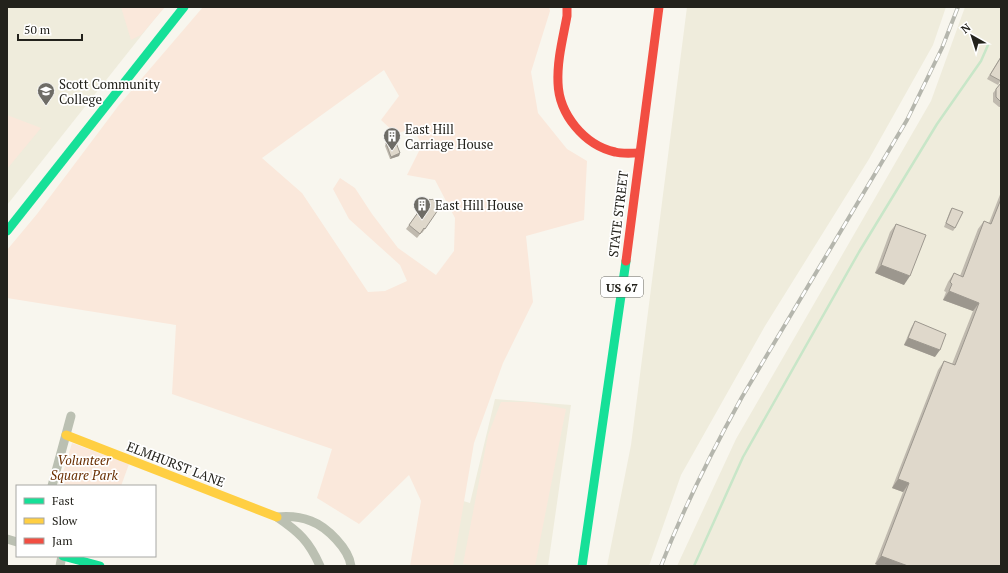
<svg xmlns="http://www.w3.org/2000/svg" width="1008" height="573" font-family="'PT Serif',serif">
<style>
.built{fill:#efecdc}
.green{fill:#fae8db;fill-rule:evenodd}
.lines{fill:none;stroke-linecap:round;stroke-linejoin:round}
.stream{stroke:#c8e6c8;stroke-width:2.5}
.street{stroke:#bbc0b2;stroke-width:9}
.fast{stroke:#16e098;stroke-width:9}
.slow{stroke:#ffcf43;stroke-width:9}
.jam{stroke:#f24e42;stroke-width:9}
.rail-casing{stroke:#b5b6ad;stroke-width:4}
.rail{stroke:#fff;stroke-width:2.5;stroke-dasharray:8;stroke-linecap:butt}
.wall{fill:#c0baaf}
.shaded-wall{fill:#9c978e}
.building{fill:#dfd8cb;stroke:#9c978e}
.labels{text-anchor:middle;dominant-baseline:central;stroke-width:3.5;stroke-linejoin:round;paint-order:stroke}
.shield{fill:#fff;stroke:#656460;stroke-width:1}
.shield-label{font-size:12px;font-weight:bold;fill:#23221c}
.poi-label{font-size:13px;fill:#23221c;stroke:#fff;text-anchor:start}
.street-label{font-size:13px;fill:#23221c;stroke:#fff}
.park-label{font-size:13px;font-style:italic;fill:#692e00;stroke:#fff}
</style>
<rect width="100%" height="100%" fill="#f8f6ee"/>
<!-- built -->
<g class="built">
<polygon points="7,7 164,7 7,205"/>
<polygon points="687,7 946,7 933,45 869,159 765,326 681,475 649,566 607,566 631,445"/>
<polygon points="965,7 1001,7 1001,566 677,566 736,439 931,101"/>
<polygon points="495,399 571,405 548,566 445,566 460,500 470,503"/>
</g>
<!-- green -->
<g class="green">
<polygon points="121,7 165,7 141,35 131,40"/>
<path d="M203,7h346l1,4 -19,61 7,41 29,36 20,12 -3,59 -58,16 7,66 -30,61 -29,80 -21,123h-43l11,-65 -12,-26 -50,49 -42,-26 15,-49 -160,-55 4,-69 -169,-27v-48l30,-36 82,-109zM384,70l15,26 -18,24 15,14 17,-6 9,17 -15,30 28,5 20,38 -1,33 -18,24 -38,-27 -26,-34 -17,-26 -15,-10 -7,11 16,30 51,46 7,16 -22,10 -17,1 -66,-99 -40,-35z"/>
<polygon points="7,115 41,128 7,169"/>
<polygon points="501,402 531,402 566,409 535,566 478,566 463,564 488,435"/>
<polygon points="72,443 129,464 121,486 59,486"/>
</g>
<g class="lines">
<!-- stream -->
<polyline class="stream" points="694,566 743,457 859,252 937,124 981,61 988,45"/>
<!-- street -->
<g class="street">
<polyline points="52,486 71,416"/>
<polyline points="7,539 17,542"/>
<polyline points="60,566 62,556"/>
<path d="M320,566c-11,-25 -21,-34 -43,-49 10,-1 24,0 34,4 16,6 38,28 40,45"/>
</g>
<!-- fast -->
<g class="fast">
<polyline points="7,231 184,7"/>
<polyline points="63,556 100,566"/>
<polyline points="582,566 626,261"/>
</g>
<!-- slow -->
<polyline class="slow" points="66,435 277,517"/>
<!-- jam -->
<g class="jam">
<path d="M567,7v9c-4,22 -10,44 -9,67 1,31 26,62 57,69 7,2 16,1 24,1"/>
<polyline points="626,261 659,7"/>
</g>
<!-- rail casing -->
<g class="rail-casing">
<path id="rail" d="M661,566c23,-59 50,-113 81,-169l165,-277 35,-72 16,-41"/>
</g>
<!-- rail -->
<use href="#rail" class="rail"/>
</g>
<!-- wall -->
<g class="wall">
<polygon points="1001,56 1001,80 998,85 987,79"/>
<polygon points="1001,83 1001,107 999,107 993,102 993,93"/>
<polygon points="386,143 400,153 399,156 390,159 385,146"/>
<polygon points="1001,192 1001,566 880,566 875,564 903,492 892,488 938,370 944,361 952,364 973,311 943,300 946,292 944,291 948,282 954,273 960,276 978,229 984,221 989,223"/>
<polygon points="424,204 425,229 422,233 421,233 417,238 406,229"/>
<polygon points="952,208 955,228 953,231 944,227 950,211"/>
<polygon points="896,224 904,285 875,273 890,232"/>
<polygon points="915,321 935,357 904,345 911,328"/>
</g>
<!-- shaded-wall -->
<g class="shaded-wall">
<polygon points="400,153 399,156 390,159 391,157"/>
<polygon points="881,265 910,276 904,285 875,273"/>
<polygon points="949,291 979,303 973,311 943,300"/>
<polygon points="908,338 940,350 935,357 904,345"/>
<polygon points="898,479 909,483 903,492 892,488"/>
<polygon points="881,556 908,566 880,566 875,564"/>
</g>
<!-- building -->
<g class="building">
<polygon points="1001,57 1001,81 990,75"/>
<polygon points="1001,83 1001,102 996,97 996,89"/>
<polygon points="395,140 400,153 391,157 386,143"/>
<polygon points="430,199 431,200 432,199 440,205 439,206 440,207 425,229 424,228 420,234 409,225 424,204"/>
<polygon points="1001,199 1001,566 908,566 881,556 909,483 898,479 944,361 955,365 979,303 949,291 952,284 950,282 954,273 963,277 984,221 991,224"/>
<polygon points="952,208 963,212 955,228 946,223"/>
<polygon points="896,224 926,235 910,276 881,265"/>
<polygon points="915,321 946,334 940,350 908,338"/>
</g>
<!-- icons -->
<defs>
<g id="university-pin" transform="scale(0.9)"><path d="M0 17L-7.5 6A9.5 9.5 0 1 1 7.5 6Z" fill="#6e6c66" stroke="#fff"/><path d="M0-5L7-2L0 1L-7-2ZM-4 1L0 2.5L4 1V4Q0 6-4 4Z" fill="#fff"/></g>
<g id="building-pin" transform="scale(0.9)"><path d="M0 17L-7.5 6A9.5 9.5 0 1 1 7.5 6Z" fill="#6e6c66" stroke="#fff"/><path d="M-4-6H4V6H1V3H-1V6H-4ZM-2.5-4.3h1.7v1.8h-1.7ZM.8-4.3h1.7v1.8H.8ZM-2.5-1h1.7V.8h-1.7ZM.8-1h1.7V.8H.8Z" fill="#fff"/></g>
</defs>
<g fill-rule="evenodd">
<use href="#university-pin" x="46" y="91"/>
<use href="#building-pin" x="392" y="136"/>
<use href="#building-pin" x="422" y="205"/>
</g>
<g class="labels">
<!-- shield labels -->
<rect class="shield" x="601" y="277" width="42" height="20" rx="3"/>
<g class="shield-label">
<text x="622" y="287">US 67</text>
</g>
<!-- poi labels -->
<g class="poi-label">
<text x="59" y="84">Scott Community<tspan x="59" dy="15">College</tspan></text>
<text x="405" y="129">East Hill<tspan x="405" dy="15">Carriage House</tspan></text>
<text x="435" y="205">East Hill House</text>
</g>
<!-- street labels -->
<g class="street-label">
<text transform="translate(618 214) rotate(-83)">STATE STREET</text>
<text transform="translate(176 464) rotate(21)">ELMHURST LANE</text>
</g>
<!-- park labels -->
<g class="park-label">
<text x="84" y="460">Volunteer<tspan x="84" dy="15">Square Park</tspan></text>
</g>
</g>
<!-- border -->
<rect width="1008" height="573" fill="none" stroke="#23221c" stroke-width="16"/>
<!-- legend -->
<rect x="16" y="485" width="140" height="72" fill="#ffffff" stroke="#a7a7a4"/>
<rect x="24" y="498" width="20" height="6" fill="#16e098" stroke="#a7a7a4"/>
<text x="52" y="505" font-size="12" fill="#23221c">Fast</text>
<rect x="24" y="518" width="20" height="6" fill="#ffcf43" stroke="#a7a7a4"/>
<text x="52" y="525" font-size="12" fill="#23221c">Slow</text>
<rect x="24" y="538" width="20" height="6" fill="#f24e42" stroke="#a7a7a4"/>
<text x="52" y="545" font-size="12" fill="#23221c">Jam</text>
<!-- north arrow -->
<g transform="translate(972 36) rotate(321)" stroke="#ffffff" stroke-width="3" paint-order="stroke">
<path d="M0-3L7 15L0 10L-7 15Z" fill="#23221c"/>
<text y="-6" font-size="11" font-weight="bold" text-anchor="middle" fill="#23221c">N</text>
</g>
<!-- scale -->
<path d="M18 34v6h64v-6" fill="none" stroke="#23221c" stroke-width="2"/>
<text x="24" y="34" font-size="12" fill="#23221c" stroke="#ffffff" stroke-width="3" paint-order="stroke">50 m</text>
</svg>
